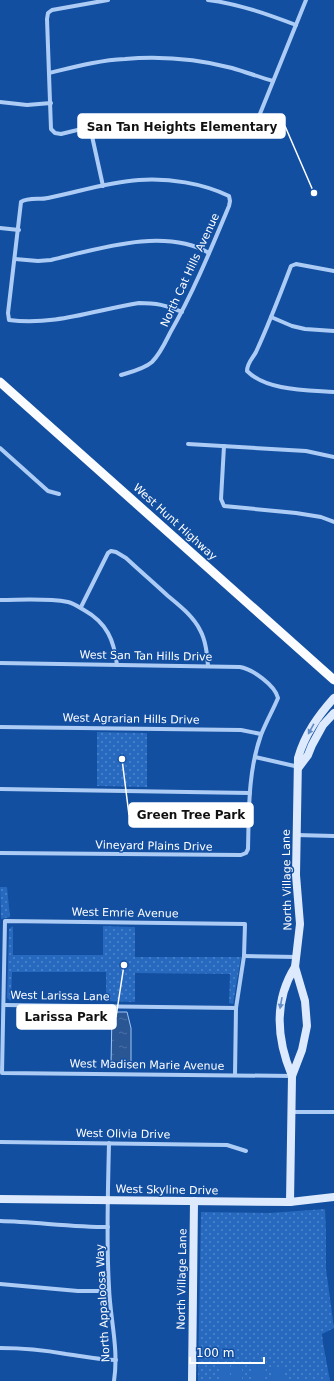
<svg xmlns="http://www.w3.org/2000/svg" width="334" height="1381" font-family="'DejaVu Sans',sans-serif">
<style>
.park{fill:url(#park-dots)}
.pitch{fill:#2669bf}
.water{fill:url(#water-ripples);stroke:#9ec7f8}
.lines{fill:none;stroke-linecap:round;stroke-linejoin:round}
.street{stroke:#acccf5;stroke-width:4}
.secondary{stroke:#ddeafd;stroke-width:8}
.primary{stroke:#fafcff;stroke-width:9}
.oneway{fill:#648dc6}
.labels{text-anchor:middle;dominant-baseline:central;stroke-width:3;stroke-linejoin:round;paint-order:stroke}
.street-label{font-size:11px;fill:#fff;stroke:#134fa1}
.leader{fill:none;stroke:#fff;stroke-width:1.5}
.callout-dot{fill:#fff;stroke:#134fa1;stroke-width:1.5}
.callout{fill:#fff;stroke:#fff;stroke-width:1.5}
.callout-label{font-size:12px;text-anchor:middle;font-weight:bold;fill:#111}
</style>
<defs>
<pattern id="park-dots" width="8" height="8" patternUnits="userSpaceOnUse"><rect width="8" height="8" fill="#2669bf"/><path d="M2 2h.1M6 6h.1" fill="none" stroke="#5187cc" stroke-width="1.8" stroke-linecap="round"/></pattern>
<pattern id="water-ripples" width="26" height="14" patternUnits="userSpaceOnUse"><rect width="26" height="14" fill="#2a5794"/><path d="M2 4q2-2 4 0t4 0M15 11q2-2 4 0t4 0" fill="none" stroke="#4a70a4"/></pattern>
</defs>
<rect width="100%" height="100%" fill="#134fa1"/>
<!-- park -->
<g class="park">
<polygon points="97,732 147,733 147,787 97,786"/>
<polygon points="0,887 7,887 10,917 1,919"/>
<polygon points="13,926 13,955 103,955 103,926 130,927 135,927 135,957 241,957 233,1004 229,1003 230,974 135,973 135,1002 106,1001 106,972 12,972 11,1001 7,998 9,929"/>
<polygon points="325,1209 326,1232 326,1269 334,1328 322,1334 323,1343 330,1381 198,1381 201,1212 270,1213"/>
</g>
<!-- pitch -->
<g class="pitch">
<polygon points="252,1361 266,1361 265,1381 251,1381"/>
<rect x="219" y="1365" width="11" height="16"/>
<rect x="231" y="1365" width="11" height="16"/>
<polygon points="273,1367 283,1367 284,1381 272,1381"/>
</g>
<!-- water -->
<polygon class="water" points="112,1012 127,1012 131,1028 131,1067 111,1066"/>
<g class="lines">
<!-- street -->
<g class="street">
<path d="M108,0l-56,10 -4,3 -1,6 4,110 4,4 6,1c24,-6 48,-12 72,-14 37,-3 76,4 111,16l4,-1 5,-4 53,-131"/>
<path d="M208,0c31,4 59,14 88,25"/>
<path d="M49,73c25,-6 51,-13 76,-14 36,-3 72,0 107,9 14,4 27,9 41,13"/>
<polyline points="0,102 27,105 51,103"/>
<polyline points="90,127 103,186"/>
<polyline points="0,228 19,230"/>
<path d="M15,259l23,2 13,-1c47,-11 113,-33 158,-7"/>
<path d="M334,271l-38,-7 -5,2c-11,29 -22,58 -35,86 -3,6 -9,11 -9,19 20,20 60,19 87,21"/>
<polyline points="271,317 292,326 305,329 334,331"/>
<path d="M121,375c10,-3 23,-6 31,-13 8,-8 13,-19 18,-29 23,-40 41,-84 59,-127l1,-5 -1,-5c-27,-13 -60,-18 -90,-16 -31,2 -61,12 -91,18 -8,2 -20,-1 -27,4l-13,111 1,7c45,6 86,-10 130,-17 17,0 27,2 43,9"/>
<polyline points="188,444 306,451 334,457"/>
<polyline points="224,446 221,499 224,506 296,513 321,517 334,522"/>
<polyline points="0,448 48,491 59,494"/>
<path d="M0,600c22,0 46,-2 68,2 5,1 11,5 16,8 23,13 30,30 33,55"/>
<path d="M81,607l27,-54 3,-2 5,1 10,6c14,13 28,25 42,38 12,10 25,20 32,34 6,11 7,24 8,36"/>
<path d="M0,663l240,4c12,2 35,18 38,31 -5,12 -12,24 -17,37 -13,36 -12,75 -13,114l-2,4 -5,2 -241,-2"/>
<polyline points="0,727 241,730 261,734"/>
<polyline points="255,757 299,767"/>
<polyline points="0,789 250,793"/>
<polyline points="296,835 334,836"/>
<polyline points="244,956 296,957"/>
<polyline points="4,1005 236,1008"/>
<polyline points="235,1075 236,1008 244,956 245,924 5,921 2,1073 292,1076"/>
<polyline points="292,1112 334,1112"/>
<polyline points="0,1142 227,1145 246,1151"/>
<path d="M109,1143c-1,48 -3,96 0,144 1,32 10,61 5,94"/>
<path d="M0,1221c36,1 72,6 108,6"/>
<polyline points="0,1284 78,1291 109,1291"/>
<path d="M0,1348c22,0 44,2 66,6 17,2 33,6 50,6"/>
</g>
<!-- secondary -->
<g class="secondary">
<polyline points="299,767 308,755 312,745 323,725 334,713"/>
<path d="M292,1076c-15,-36 -19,-74 3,-109"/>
<polyline points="0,1199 290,1202 334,1197"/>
<path d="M290,1202l2,-126 10,-26 5,-24 -2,-25 -10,-34 5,-43 -4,-49 2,-117c7,-24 20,-42 36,-60"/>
<polyline points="192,1381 194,1201"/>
</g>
<!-- primary -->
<polyline class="primary" points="0,382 334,680"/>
</g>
<!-- one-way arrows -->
<defs><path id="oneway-solid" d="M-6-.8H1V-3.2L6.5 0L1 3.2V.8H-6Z"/></defs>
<g class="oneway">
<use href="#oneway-solid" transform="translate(311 729) rotate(119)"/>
<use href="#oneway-solid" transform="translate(281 1003) rotate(100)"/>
</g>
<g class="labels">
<!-- street labels -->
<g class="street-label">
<text transform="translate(190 270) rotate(-65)">North Cat Hills Avenue</text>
<text transform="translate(175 522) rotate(42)">West Hunt Highway</text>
<text transform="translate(146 656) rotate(1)">West San Tan Hills Drive</text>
<text transform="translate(131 719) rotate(1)">West Agrarian Hills Drive</text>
<text transform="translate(154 846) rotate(1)">Vineyard Plains Drive</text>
<text transform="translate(287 880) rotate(-91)">North Village Lane</text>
<text transform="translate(125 913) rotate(1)">West Emrie Avenue</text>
<text transform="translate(60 996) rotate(1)">West Larissa Lane</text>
<text transform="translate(147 1065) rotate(1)">West Madisen Marie Avenue</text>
<text transform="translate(123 1134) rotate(1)">West Olivia Drive</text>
<text transform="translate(167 1190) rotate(1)">West Skyline Drive</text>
<text transform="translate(182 1279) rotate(-89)">North Village Lane</text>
<text transform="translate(103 1303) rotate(-93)">North Appaloosa Way</text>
</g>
</g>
<!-- callouts -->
<path class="leader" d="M314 193L285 126M122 759L129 815M124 965L116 1017"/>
<g class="callout-dot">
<circle cx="314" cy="193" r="4"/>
<circle cx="122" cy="759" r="4"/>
<circle cx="124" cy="965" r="4"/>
</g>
<g class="callout">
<rect x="78" y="114" width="207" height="24" rx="4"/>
<rect x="129" y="803" width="124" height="24" rx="4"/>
<rect x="17" y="1005" width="99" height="24" rx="4"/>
</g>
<g class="callout-label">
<text x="182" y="131">San Tan Heights Elementary</text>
<text x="191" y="819">Green Tree Park</text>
<text x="66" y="1021">Larissa Park</text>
</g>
<!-- scale -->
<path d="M190 1357v6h74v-6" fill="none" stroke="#ffffff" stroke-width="2"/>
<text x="196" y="1357" font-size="12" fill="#ffffff" stroke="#134fa1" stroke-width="3" paint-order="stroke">100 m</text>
</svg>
